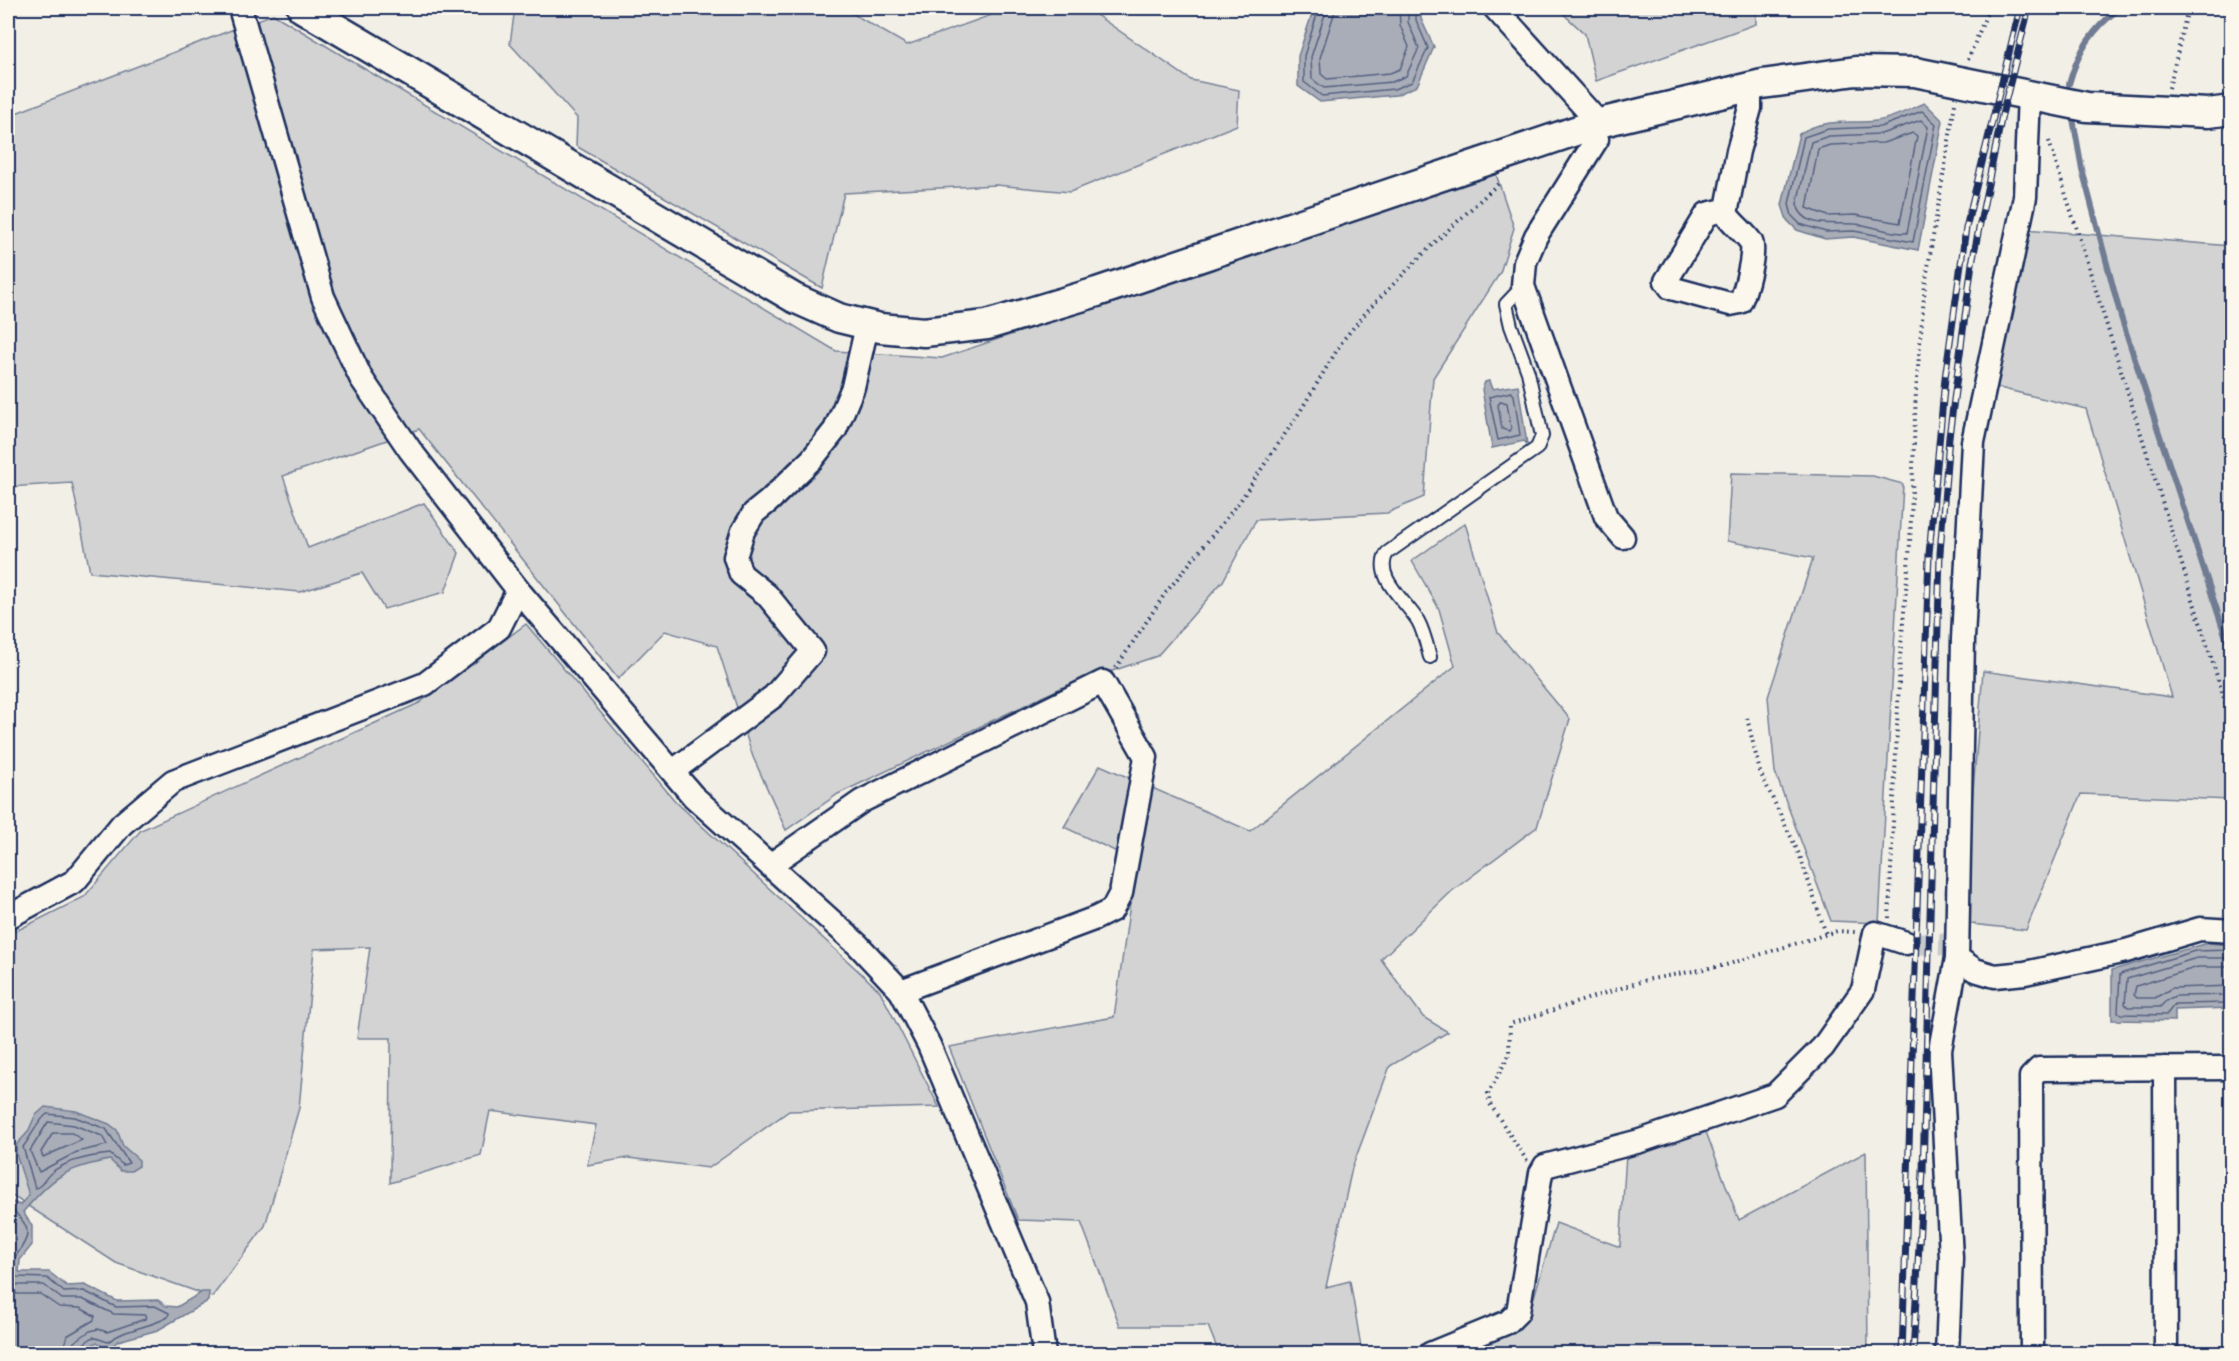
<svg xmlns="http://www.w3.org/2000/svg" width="2239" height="1361" font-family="'Gochi Hand',sans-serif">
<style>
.green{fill:#d2d3d2;stroke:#768198;stroke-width:1.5}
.water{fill:#a9adb7;stroke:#707b93;stroke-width:1.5}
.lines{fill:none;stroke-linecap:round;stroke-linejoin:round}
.shore{stroke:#546182;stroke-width:1.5}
.stream{stroke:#707b93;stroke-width:6}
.minor-tunnel{stroke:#c7c9cb;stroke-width:22;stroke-dasharray:22 11;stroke-linecap:butt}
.service-casing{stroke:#1b2f5e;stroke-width:16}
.minor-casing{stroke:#1b2f5e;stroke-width:27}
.tertiary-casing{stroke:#1b2f5e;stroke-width:33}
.path{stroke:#1b2f5e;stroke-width:4;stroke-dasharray:1.5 4.5;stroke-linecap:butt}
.service{stroke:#fbf7ec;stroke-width:12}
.minor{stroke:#fbf7ec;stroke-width:22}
.tertiary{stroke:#fbf7ec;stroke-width:28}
.rail-casing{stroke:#1b2f5e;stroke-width:7}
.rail{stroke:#fbf7ec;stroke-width:4.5;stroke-dasharray:14;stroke-linecap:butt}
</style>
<rect width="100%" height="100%" fill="#f2efe6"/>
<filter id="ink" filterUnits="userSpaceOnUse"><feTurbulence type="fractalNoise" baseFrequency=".0167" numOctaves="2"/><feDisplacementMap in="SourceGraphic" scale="12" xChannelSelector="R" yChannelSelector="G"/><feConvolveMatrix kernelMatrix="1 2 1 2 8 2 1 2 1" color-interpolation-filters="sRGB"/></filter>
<g filter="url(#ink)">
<!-- green -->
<g class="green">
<polygon points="515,8 843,8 907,45 1011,8 1086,8 1191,80 1239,90 1237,125 1070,192 996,185 844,193 822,288 576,146 577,118 510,44"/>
<polygon points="1557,8 1756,8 1756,24 1596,81 1585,34"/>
<polygon points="273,14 836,351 942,358 1495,171 1514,228 1500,273 1433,378 1424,497 1387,513 1256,520 1223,581 1157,656 1061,688 838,794 786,830 753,757 717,646 665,631 618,679 419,429 283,476 308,548 424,503 459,553 445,592 384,609 362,573 300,592 90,572 72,483 8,487 8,116"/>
<polygon points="2024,229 2231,246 2231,800 2081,794 2026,930 1962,923 1983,671 2172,697 2086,409 1991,386"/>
<polygon points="1731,473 1873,476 1903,484 1879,923 1831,921 1775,772 1768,697 1813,558 1727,541"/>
<polygon points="1465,523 1498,633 1570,719 1537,827 1452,891 1381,959 1423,1017 1448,1032 1390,1066 1352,1168 1326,1287 1350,1281 1362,1353 1219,1353 1208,1326 1120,1326 1081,1222 1018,1220 949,1047 1114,1017 1136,861 1064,827 1100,765 1250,831 1455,666 1439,609 1412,561"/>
<polygon points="526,624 676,802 880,991 939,1107 789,1111 709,1168 628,1158 587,1165 596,1125 490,1111 481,1155 390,1183 391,1038 357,1038 370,947 314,949 299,1108 265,1226 212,1297 116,1263 8,1193 8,935 84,897 141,830 419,703"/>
<polygon points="1706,1132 1739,1220 1866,1152 1868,1353 1475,1354 1473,1345 1529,1314 1556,1223 1620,1247 1626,1154"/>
</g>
<!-- water -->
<g class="water">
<polygon points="1314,8 1421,8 1421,19 1434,47 1417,86 1396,95 1320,102 1298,86 1298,56"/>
<path d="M1925,103l18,18 -25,129 -65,-13 -28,2 -28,-9 -10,-10 -5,-15 17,-71c23,-16 51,-10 77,-13 17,-2 34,-12 49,-18z"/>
<polygon points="1489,381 1492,389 1518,385 1527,444 1524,441 1492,448 1482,389 1485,382"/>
<polygon points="2208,943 2231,945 2231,1008 2175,1010 2175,1021 2112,1020 2112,970"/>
<path d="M45,1107l31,4 33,13 8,6 6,16 16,14v6l-8,5h-10l-11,-11c-46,8 -58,18 -87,52l9,14v19l-12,15 -1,12h30l18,14 18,-1 32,16 41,-1 8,6 11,1 25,-15h7l-1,9 -50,29 -40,11 -11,10 -10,-9 -17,11h-72v-153l12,5 9,-10 -13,-41 1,-10 11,-12 7,-16z"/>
</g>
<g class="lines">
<!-- shore -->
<g class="shore">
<polyline points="1319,8 1304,56 1304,82 1322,96 1394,89 1412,82 1428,48 1416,20 1416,8"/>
<polyline points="1327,8 1311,57 1312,79 1324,88 1392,82 1406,76 1419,48 1408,22 1408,8"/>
<polyline points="1336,8 1320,58 1321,74 1327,79 1390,73 1400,69 1409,47 1400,25 1399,8"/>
<polygon points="1922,111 1936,124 1913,242 1854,231 1826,232 1800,224 1792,216 1789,204 1804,137 1828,129 1880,127"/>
<path d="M1921,120l7,7 -21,106c-17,1 -35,-8 -52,-9 -20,-2 -52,6 -58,-20l14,-62 18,-6 52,-2z"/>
<polygon points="1913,133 1917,136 1900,223 1855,215 1828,216 1807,208 1818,149 1830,145 1883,143"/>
<polygon points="1511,392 1514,395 1520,435 1498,440 1489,397"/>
<polygon points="1501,401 1507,403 1511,428 1509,431 1502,429 1498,405"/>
<polyline points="2232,950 2195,951 2120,974 2118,1012 2121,1014 2166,1015 2175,1004 2232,1003"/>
<polyline points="2232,958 2197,958 2127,979 2125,1004 2128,1007 2160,1007 2167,1000 2175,996 2232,995"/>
<polyline points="2232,967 2198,967 2136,986 2134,995 2137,998 2155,998 2172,988 2232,986"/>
<path d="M47,1114l28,3 31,12 23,34 -6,2 -13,-11c-19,2 -44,6 -59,19 -7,5 -8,14 -16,15l-12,-41c8,-10 14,-25 24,-33z"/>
<polygon points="48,1122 74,1125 102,1136 107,1145 77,1152 39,1172 30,1151"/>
<polygon points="53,1133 72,1133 82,1140 43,1157 41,1152"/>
<path d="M8,1206c8,4 7,7 13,13 21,24 -21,37 -5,58l31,1 17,14 20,-1 32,16 39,-1 14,7 -1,4c-19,11 -43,11 -60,25l-15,-5 -14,10 -1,7"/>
<polyline points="8,1278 18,1285 44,1285 62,1299 82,1299 114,1314 146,1315 145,1319 107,1332 98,1329 90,1331 74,1342 70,1354"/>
<polyline points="8,1291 18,1294 40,1294 59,1307 80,1308 95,1316 94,1320 67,1336 61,1354"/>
</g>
<!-- stream -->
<g class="stream">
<path d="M2069,84c9,-33 24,-56 51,-76"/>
<polyline points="2072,113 2082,169 2121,317 2232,656"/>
</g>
<!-- minor-tunnel -->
<polyline class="minor-tunnel" points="1906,943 1957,945"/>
<!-- service casing -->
<g class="service-casing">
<path id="service" d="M1430,657c-3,-11 -6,-25 -12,-36 -12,-20 -45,-44 -31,-68l150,-105 5,-12 -14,-64 -17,-46 -5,-22 17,-18"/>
</g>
<!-- minor casing -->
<g class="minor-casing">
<g id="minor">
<polyline points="240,8 323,297 361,378 410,450 518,590 693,796 858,945 901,991 929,1045 1037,1302 1044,1354"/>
<polyline points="1495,8 1599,123"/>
<polyline points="1593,125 1597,139 1536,236 1525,262 1523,286 1606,517 1623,537"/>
<path d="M1726,214l-6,-3 -13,3 -41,67 5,7 59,16 10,-2c5,-10 16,-50 11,-60 -6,-9 -18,-18 -25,-28l12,-63 12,-43v-20"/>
<polyline points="673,771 774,696 813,651 767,595 741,574 735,557 743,531 754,513 769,501 812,459 835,430 853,387 867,326"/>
<polyline points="770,865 862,801 1103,682 1146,757 1121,893 1112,910 1096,918 901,991"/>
<polyline points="8,917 75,881 122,824 173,781 425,684 499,628 518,590"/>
<polyline points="1957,958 1975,970 1995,976 2025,973 2126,951 2200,929 2232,931"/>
<polyline points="2165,1068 2166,1354"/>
<polyline points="1430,1354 1508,1322 1518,1312 1541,1173 1545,1166 1640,1141 1775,1095 1823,1047 1863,990 1875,933 1906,943"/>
<polyline points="1947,1354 1951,1258 1940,1050 1957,958 1963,639 1973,442 2025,197 2029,93"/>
<polyline points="2032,1354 2031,1077 2039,1069 2232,1068"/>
</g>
</g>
<!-- tertiary casing -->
<g class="tertiary-casing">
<polyline id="tertiary" points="302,8 794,298 839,318 880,328 924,332 987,325 1097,292 1599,123 1762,84 1856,71 1915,72 2087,107 2208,113 2232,110"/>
</g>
<!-- path -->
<g class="path">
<polyline points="1968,60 1989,8"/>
<polyline points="2169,88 2188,8"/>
<polyline points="2049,141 2232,724"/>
<polyline points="1116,668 1164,595 1240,501 1301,410 1343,340 1369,309 1430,247 1500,182"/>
<polyline points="1747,718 1760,772 1800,856 1826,934"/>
<polyline points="1889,918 1900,657 1910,544 1916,391 1925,285 1955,104"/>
<polyline points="1527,1161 1490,1104 1488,1094 1509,1055 1510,1024 1646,980 1726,965 1837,931 1855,932"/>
</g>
<!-- service -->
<use href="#service" class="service"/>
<!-- minor -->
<use href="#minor" class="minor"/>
<!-- tertiary -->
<use href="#tertiary" class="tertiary"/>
<!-- rail casing -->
<g class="rail-casing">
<g id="rail">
<polyline points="1902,1354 1929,554 1945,378 1966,228 2020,8"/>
<polyline points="1913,1354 1923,1172 1940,553 1949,437 1972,263 2002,115 2029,8"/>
</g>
</g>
<!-- rail -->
<use href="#rail" class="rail"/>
</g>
</g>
<!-- margin -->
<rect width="2239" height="1361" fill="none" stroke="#fbf7ec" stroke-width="30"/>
<rect x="15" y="15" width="2209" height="1331" fill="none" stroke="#1b2f5e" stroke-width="2" filter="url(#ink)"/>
</svg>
